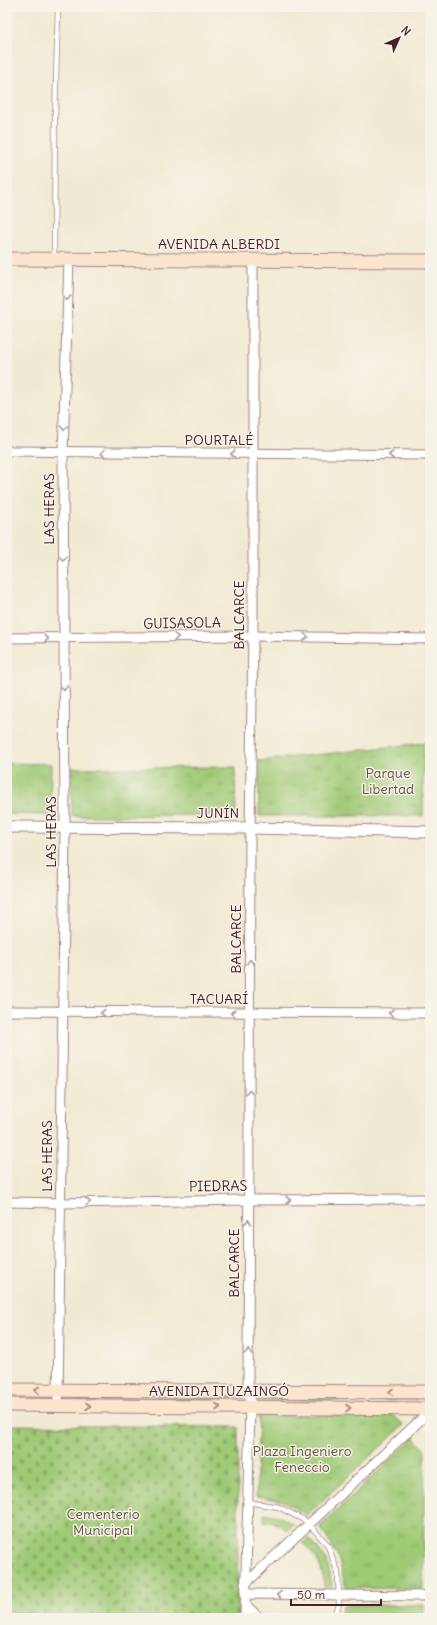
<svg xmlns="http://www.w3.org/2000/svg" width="437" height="1625" font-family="Delius,sans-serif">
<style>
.grass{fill:url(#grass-tufts);stroke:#747450}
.cemetery{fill:url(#cemetery-stones);stroke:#747450}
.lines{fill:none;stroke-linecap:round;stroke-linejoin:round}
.service-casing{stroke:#9e847f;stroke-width:6}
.minor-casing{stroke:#9e847f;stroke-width:11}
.tertiary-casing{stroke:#9e847f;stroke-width:13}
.secondary-casing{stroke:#9e847f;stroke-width:15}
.service{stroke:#fff;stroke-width:4.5}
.minor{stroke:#fff;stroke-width:9}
.tertiary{stroke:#fff;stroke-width:11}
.secondary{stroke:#fbe5cf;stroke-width:13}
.oneway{stroke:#ae9aa0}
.oneway2{stroke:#a2827d}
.labels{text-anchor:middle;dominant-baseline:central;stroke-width:3;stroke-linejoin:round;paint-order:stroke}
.street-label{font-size:14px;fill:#4a1f2b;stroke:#f7f3e8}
.park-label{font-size:14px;fill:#635241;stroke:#f7f3e8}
</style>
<defs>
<pattern id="grass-tufts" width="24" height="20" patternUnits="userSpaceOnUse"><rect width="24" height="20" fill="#9ec975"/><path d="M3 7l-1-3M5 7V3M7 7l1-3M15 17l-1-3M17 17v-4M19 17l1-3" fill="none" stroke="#8aac65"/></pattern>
<pattern id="cemetery-stones" width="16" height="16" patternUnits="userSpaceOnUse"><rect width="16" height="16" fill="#9ec975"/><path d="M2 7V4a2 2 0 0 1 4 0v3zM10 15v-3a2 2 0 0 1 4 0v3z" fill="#8aac65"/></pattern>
</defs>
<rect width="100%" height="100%" fill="#f7f3e8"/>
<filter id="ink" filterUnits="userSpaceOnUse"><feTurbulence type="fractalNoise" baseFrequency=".025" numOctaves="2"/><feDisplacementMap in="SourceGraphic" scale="8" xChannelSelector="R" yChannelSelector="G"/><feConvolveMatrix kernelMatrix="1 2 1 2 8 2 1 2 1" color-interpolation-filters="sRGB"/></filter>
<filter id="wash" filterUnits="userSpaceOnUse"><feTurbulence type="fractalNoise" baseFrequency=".012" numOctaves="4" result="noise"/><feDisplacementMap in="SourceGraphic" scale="16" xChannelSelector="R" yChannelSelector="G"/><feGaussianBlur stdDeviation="0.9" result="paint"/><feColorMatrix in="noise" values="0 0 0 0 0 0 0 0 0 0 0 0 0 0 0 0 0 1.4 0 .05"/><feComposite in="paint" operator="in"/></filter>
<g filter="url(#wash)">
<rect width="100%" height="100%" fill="#f1ead3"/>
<!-- grass -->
<g class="grass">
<polygon points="424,743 423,816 259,816 259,761"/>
<polygon points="7,763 51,764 50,815 7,814"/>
<polygon points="235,767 236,815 72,816 71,768"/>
<polygon points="416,1396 416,1400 262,1401 262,1398"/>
<polygon points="232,1397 232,1400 78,1402 78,1398"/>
<polygon points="393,1415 404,1425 307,1515 283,1501 256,1496 259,1416"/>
<polygon points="414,1437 425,1450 423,1589 346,1588 338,1557 320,1526"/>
<polygon points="264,1513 278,1516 294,1524 288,1530 275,1523 264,1521"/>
<path d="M308,1538c18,17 21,25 24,49h-8c-2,-22 -6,-29 -21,-44z"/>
<polygon points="343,1605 424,1605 424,1618 339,1618"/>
</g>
<!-- cemetery -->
<polygon class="cemetery" points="7,1425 238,1427 238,1618 7,1618"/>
</g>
<g filter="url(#ink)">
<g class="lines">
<!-- service casing -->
<g class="service-casing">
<g id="service">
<polyline points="54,257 55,119 58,7"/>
<polyline points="248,1502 279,1507 306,1521 327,1544 338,1572 339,1603 335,1618"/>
</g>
</g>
<!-- minor casing -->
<g class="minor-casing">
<g id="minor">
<polyline points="7,451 430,455"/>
<polyline points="7,638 253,636 430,639"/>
<polyline points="7,1011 430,1013"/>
<polyline points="7,1202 61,1203 248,1200 430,1199"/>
<polyline points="58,1406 65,828 63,453 69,259"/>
<polyline points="245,1584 430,1411"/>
<polyline points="245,1594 430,1596"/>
<polyline points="245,1604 259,1618"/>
<polyline points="245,1618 250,1407 250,1397 248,1391 250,828 253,636 253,260"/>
</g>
</g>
<!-- tertiary casing -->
<g class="tertiary-casing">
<polyline id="tertiary" points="7,827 250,828 430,832"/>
</g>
<!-- secondary casing -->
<g class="secondary-casing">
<g id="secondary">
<polyline points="7,259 430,261"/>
<polyline points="7,1390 430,1392"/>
<polyline points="7,1405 430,1409"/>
</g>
</g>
<!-- service -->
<use href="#service" class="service"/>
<!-- minor -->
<use href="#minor" class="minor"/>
<!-- tertiary -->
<use href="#tertiary" class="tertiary"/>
<!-- secondary -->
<use href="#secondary" class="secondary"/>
</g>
<!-- one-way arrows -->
<defs><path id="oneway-chevron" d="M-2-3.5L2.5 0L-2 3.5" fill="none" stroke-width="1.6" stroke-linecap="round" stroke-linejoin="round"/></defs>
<g class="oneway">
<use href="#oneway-chevron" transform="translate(67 298) rotate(92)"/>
<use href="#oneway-chevron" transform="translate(64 428) rotate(92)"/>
<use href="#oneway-chevron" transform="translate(103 453) rotate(-180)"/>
<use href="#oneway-chevron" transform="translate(233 454) rotate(-180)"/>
<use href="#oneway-chevron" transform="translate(391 455) rotate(-180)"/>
<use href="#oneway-chevron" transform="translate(63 558) rotate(90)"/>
<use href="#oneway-chevron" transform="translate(176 637) rotate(-1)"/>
<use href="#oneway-chevron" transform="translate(306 637) rotate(1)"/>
<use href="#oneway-chevron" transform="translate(46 639) rotate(1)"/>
<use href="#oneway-chevron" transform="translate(64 688) rotate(90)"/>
<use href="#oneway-chevron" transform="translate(250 962) rotate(-90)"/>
<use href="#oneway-chevron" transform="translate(103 1013) rotate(-180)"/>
<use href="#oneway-chevron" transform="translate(233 1013) rotate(-180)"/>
<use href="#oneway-chevron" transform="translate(391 1013) rotate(180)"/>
<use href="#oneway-chevron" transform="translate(249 1092) rotate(-90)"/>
<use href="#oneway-chevron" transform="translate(288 1200)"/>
<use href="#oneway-chevron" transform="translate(88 1202) rotate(-1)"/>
<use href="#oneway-chevron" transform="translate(248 1222) rotate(-90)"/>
<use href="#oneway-chevron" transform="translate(248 1352) rotate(-90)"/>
<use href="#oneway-chevron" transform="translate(279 1595) rotate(-179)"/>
</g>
<g class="oneway2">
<use href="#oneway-chevron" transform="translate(37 1390) rotate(-180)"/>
<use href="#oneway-chevron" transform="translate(391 1392) rotate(-180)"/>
<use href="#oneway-chevron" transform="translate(88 1406)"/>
<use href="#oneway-chevron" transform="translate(218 1407)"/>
<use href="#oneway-chevron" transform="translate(348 1408)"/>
</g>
</g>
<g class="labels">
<!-- street labels -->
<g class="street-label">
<text x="219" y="244">AVENIDA ALBERDI</text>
<text x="219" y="440">POURTALÉ</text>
<text transform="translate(49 509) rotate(-90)">LAS HERAS</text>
<text transform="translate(239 615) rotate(-90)">BALCARCE</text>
<text transform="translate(182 623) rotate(-1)">GUISASOLA</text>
<text x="218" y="813">JUNÍN</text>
<text transform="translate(51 832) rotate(-90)">LAS HERAS</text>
<text transform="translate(236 939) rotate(-90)">BALCARCE</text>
<text x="219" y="999">TACUARÍ</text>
<text transform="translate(47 1156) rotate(-90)">LAS HERAS</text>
<text transform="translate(218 1186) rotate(-1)">PIEDRAS</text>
<text transform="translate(234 1263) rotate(-90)">BALCARCE</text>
<text x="219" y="1391">AVENIDA ITUZAINGÓ</text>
</g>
<!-- park labels -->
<g class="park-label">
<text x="388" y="773">Parque<tspan x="388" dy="16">Libertad</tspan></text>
<text x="302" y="1451">Plaza Ingeniero<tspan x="302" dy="16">Feneccio</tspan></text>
<text x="103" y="1514">Cementerio<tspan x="103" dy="16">Municipal</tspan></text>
</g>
</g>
<!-- margin -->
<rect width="437" height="1625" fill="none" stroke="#f7f3e8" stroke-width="24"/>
<!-- north arrow -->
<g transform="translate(399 38) rotate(45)" stroke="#f7f3e8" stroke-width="3" paint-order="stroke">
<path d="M0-3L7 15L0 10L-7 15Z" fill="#4a1f2b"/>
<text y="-6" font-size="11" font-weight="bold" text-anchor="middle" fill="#4a1f2b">N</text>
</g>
<!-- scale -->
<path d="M291 1599v6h90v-6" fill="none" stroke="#4a1f2b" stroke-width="2"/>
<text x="297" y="1599" font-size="12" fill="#4a1f2b" stroke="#f7f3e8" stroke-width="3" paint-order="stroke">50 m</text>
</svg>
